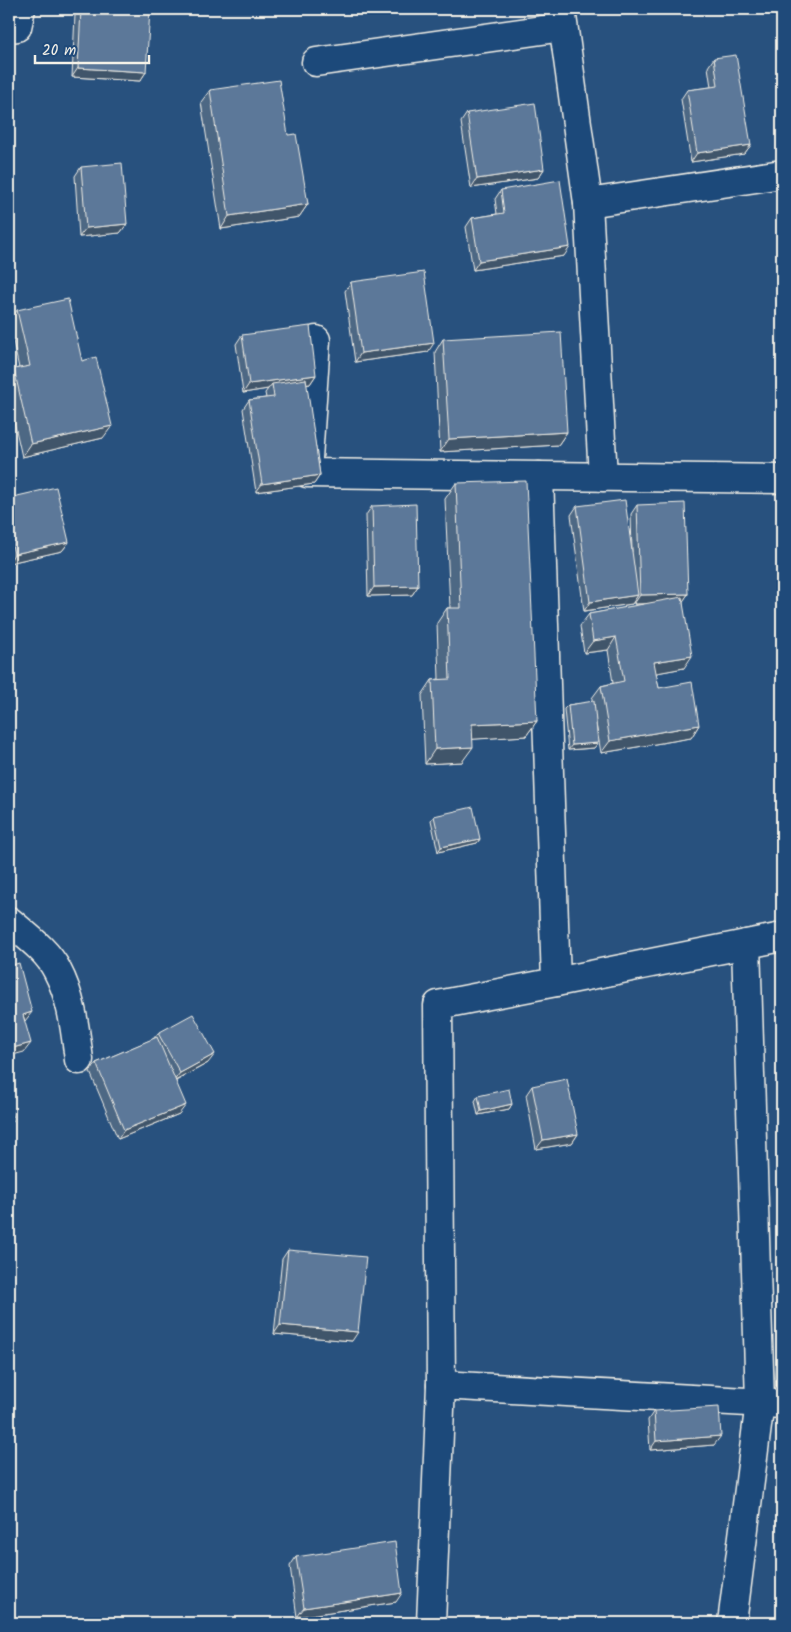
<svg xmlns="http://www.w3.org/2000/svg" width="791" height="1632" font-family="Kalam,sans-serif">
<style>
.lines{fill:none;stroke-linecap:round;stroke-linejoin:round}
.street-casing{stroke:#f4f1e8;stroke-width:31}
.street{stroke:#1f4a7a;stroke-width:28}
.wall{fill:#4e6784;stroke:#f4f1e8}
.shaded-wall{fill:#40546b;stroke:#f4f1e8}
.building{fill:#5b7899;stroke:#f4f1e8}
</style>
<rect width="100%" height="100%" fill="#28517e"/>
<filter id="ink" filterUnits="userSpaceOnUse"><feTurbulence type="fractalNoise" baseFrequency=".02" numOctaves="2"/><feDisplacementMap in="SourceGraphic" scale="10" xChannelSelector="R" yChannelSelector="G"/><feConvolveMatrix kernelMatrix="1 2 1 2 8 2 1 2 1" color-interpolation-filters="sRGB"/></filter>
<g filter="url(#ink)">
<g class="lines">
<!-- street casing -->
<g class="street-casing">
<g id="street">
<polyline points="561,9 588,203 603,477"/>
<polyline points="9,28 17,27 21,9"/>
<polyline points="316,62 563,27"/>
<polyline points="588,203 782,174"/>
<polyline points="316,340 307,473 782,479"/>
<path d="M9,921c16,14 38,29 48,49 15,28 18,59 22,90"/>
<polyline points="556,982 782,937"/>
<polyline points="441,1385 438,1005 556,982 539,476"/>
<polyline points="431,1623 441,1385 782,1404"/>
<polyline points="732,1623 760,1402 746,944"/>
</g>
</g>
<!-- street -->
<use href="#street" class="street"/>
</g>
<!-- wall -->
<g class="wall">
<polygon points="80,9 127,9 146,72 140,81 72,77 75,15"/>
<polygon points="714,58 751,145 744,154 691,162 681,99 687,90 711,87 708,67"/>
<polygon points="210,90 288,135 308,204 299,217 221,229 201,102"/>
<polygon points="467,113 544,169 538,178 471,188 461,122"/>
<polygon points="81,167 127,224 120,233 79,237 75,176"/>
<polygon points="501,190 564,256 473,270 466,227 472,218 497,214 495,199"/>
<polygon points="351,282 428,352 355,362 345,291"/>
<polygon points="17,310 82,361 103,438 22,457 9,399 9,376 14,369 19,368 9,323"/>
<polygon points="242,335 316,375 310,384 306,385 320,475 314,484 256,492 243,409 249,400 266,398 265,393 268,389 243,393 236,344"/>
<polygon points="443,339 567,432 558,445 440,452 435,352"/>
<polygon points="456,483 537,721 526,736 473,739 462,762 425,764 422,695 432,680 439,679 437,623 447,608 450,608 445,499"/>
<polygon points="9,498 69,542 62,551 9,563"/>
<polygon points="637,505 688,594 683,601 684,668 656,673 659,688 699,725 691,738 601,753 595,718 598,743 594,748 568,750 564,709 568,705 592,702 592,698 601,686 613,683 608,650 584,653 580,626 589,614 646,604 634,604 634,601 632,604 584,611 571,515 577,506 632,552 631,514"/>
<polygon points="372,506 418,586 412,595 368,596 366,515"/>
<polygon points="434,816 480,839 477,843 438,852 431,820"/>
<polygon points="158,1033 208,1063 176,1081 179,1114 118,1139 90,1072 96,1063 153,1039"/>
<polygon points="532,1086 578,1134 572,1143 536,1149 526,1095"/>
<polygon points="478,1096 512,1104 509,1109 478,1115 475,1101"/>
<polygon points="288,1250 352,1341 274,1334 282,1259"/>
<polygon points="654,1411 714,1445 650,1450 648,1420"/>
<polygon points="296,1557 396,1602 297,1617 290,1566"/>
</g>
<!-- shaded-wall -->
<g class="shaded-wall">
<polygon points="78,68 146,72 140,81 72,77"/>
<polygon points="751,145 744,154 691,162 697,153"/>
<polygon points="544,169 538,178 471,188 477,179"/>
<polygon points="308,204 299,217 221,229 229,216"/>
<polygon points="127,224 120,233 79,237 86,228"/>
<polygon points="570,247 564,256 473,270 479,261"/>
<polygon points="434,343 428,352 355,362 361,353"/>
<polygon points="316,375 310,384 273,389 272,384 268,389 243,393 249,384"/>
<polygon points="112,426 103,438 22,457 31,444"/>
<polygon points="567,432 558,445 440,452 449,439"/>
<polygon points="320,475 314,484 256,492 262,484"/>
<polygon points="69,542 62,551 9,563 14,554"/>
<polygon points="418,586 412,595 368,596 374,587"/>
<polygon points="688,594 682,603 634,604 640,595"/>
<polygon points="638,595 632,604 584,611 590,602"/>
<polygon points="616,637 608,650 584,653 593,641"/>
<polygon points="692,656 684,668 646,675 654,662"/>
<polygon points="537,721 526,736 461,740 472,724"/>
<polygon points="699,725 691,738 601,753 610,741"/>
<polygon points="598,743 594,748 568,750 572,745"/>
<polygon points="473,747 462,762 425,764 435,749"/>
<polygon points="480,839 477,843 438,852 441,847"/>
<polygon points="32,1012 25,1021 23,1015"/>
<polygon points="31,1043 24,1052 9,1056 9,1049"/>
<polygon points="215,1054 208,1063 173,1082 180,1073"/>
<polygon points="512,1104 509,1109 478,1115 481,1111"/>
<polygon points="186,1105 179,1114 118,1139 124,1130"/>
<polygon points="9,1121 13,1121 9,1126"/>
<polygon points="578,1134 572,1143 536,1149 543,1140"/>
<polygon points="280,1325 358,1332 352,1341 274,1334"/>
<polygon points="721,1436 714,1445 650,1450 656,1441"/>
<polygon points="402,1593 396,1602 297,1617 304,1608"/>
</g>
<!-- building -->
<g class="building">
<polygon points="81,9 127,9 150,10 146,72 78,68"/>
<polygon points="736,55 751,145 697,153 687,90 718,86 714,58"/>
<polygon points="279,80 288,135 296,134 308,204 229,216 210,90"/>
<polygon points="535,103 544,169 477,179 467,113"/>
<polygon points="122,163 127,224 86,228 81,167"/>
<polygon points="560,180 570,247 479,261 472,218 504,213 501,190"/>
<polygon points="424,272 434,343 361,353 351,282"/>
<polygon points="68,299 82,361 96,357 112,426 31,444 14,369 30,366 17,310"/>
<polygon points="310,326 316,375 249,384 242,335"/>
<polygon points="561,332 567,432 449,439 443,339"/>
<polygon points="306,379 320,475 262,484 249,400 274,397 272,384"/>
<polygon points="526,481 537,721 472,724 473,747 435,749 432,680 450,679 447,608 461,608 456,483"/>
<polygon points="56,487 69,542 14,554 9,531 9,498"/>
<polygon points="625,500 638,595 590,602 577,506"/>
<polygon points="685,503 688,594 640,595 637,505"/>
<polygon points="416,504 418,586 374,587 372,506"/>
<polygon points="9,544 11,555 9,556"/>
<polygon points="682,597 692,656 654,662 659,688 692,682 699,725 610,741 601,686 624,681 616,637 593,641 589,614"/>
<polygon points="594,701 598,743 572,745 568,705"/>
<polygon points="473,807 480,839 441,847 434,816"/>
<polygon points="19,963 32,1012 23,1015 31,1043 9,1049 9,966"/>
<polygon points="193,1014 215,1054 180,1073 158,1033"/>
<polygon points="157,1037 186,1105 124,1130 96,1063"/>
<polygon points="567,1079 578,1134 543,1140 532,1086"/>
<polygon points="509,1089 512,1104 481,1111 478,1096"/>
<polygon points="9,1102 13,1121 9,1121"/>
<polygon points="288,1250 366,1257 358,1332 280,1325"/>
<polygon points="719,1407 721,1436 656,1441 654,1411"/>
<polygon points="395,1542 402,1593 304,1608 296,1557"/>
</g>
</g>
<!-- margin -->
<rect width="791" height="1632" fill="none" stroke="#1f4a7a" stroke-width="30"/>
<rect x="15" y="15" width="761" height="1602" fill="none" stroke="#f4f1e8" stroke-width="2" filter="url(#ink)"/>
<!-- scale -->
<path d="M35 55v8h114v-8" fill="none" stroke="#f4f1e8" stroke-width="2.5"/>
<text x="42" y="55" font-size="15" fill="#f4f1e8" stroke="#1f4a7a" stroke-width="4" paint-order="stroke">20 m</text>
</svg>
